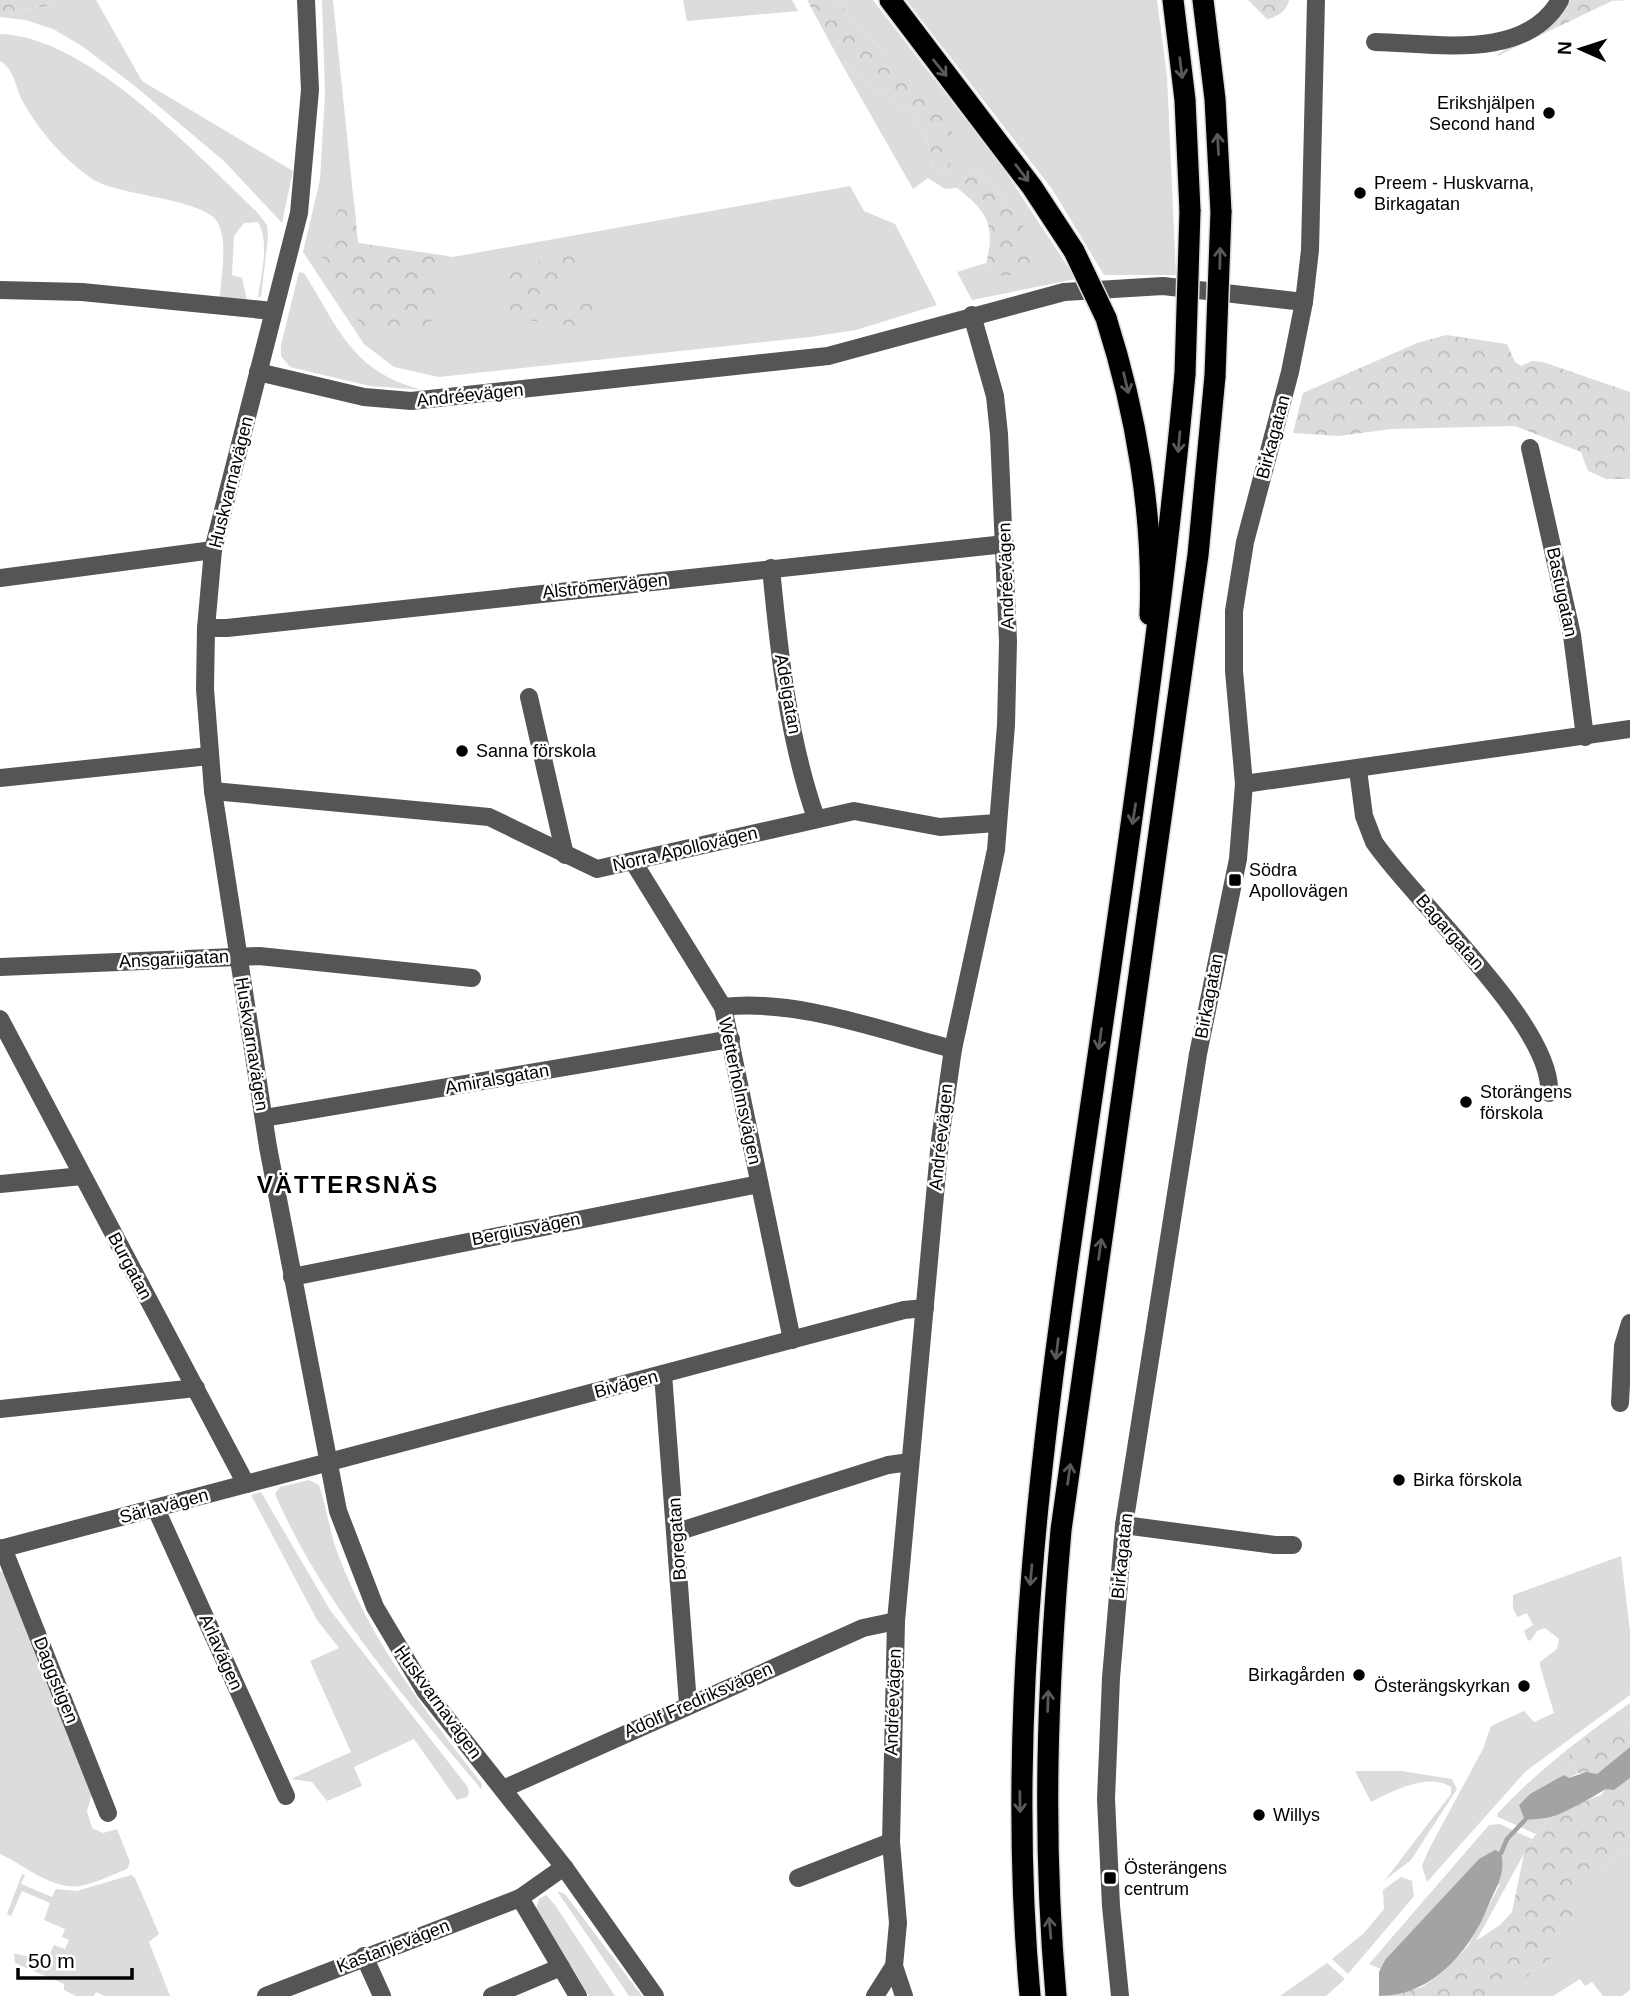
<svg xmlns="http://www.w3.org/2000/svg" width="1630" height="1996" font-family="Arial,sans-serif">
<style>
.grass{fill:#dcdcdc}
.forest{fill:url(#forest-crowns)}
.water{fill:#a3a3a3}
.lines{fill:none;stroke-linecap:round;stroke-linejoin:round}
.stream{stroke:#a3a3a3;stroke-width:4.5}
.highway-casing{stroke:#dbdbdb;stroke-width:24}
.minor{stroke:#555;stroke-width:18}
.highway{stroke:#000;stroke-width:21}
.highway-bridge-casing{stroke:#dbdbdb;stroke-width:24;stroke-linecap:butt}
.highway-bridge{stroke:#000;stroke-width:21}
.oneway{stroke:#595959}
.poi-dot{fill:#000;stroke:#fff;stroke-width:2.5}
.labels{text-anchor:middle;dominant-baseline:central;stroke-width:5;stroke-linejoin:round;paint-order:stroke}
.poi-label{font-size:18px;fill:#000;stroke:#fff;text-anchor:start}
.street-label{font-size:18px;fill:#000;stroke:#fff}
.district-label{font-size:24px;font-weight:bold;letter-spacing:2px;fill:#000;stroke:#fff}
</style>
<defs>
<pattern id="forest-crowns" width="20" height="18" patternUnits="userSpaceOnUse" patternTransform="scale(1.75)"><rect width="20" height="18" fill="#dcdcdc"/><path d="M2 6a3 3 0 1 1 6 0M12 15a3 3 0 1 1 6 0" fill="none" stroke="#bbb"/></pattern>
</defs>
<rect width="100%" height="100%" fill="#fff"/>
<!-- grass -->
<g class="grass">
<polygon points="50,0 96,0 142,81 293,171 282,223 225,162 136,87 82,46 53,29 25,20 0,17 0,13 49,6"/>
<polygon points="322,0 333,0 358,243 453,257 850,186 864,211 895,224 937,305 856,330 810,337 439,377 394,367 364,344 303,252 320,180 325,94"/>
<polygon points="683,0 792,0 798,11 687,21"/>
<polygon points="837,0 873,0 1003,168 1076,279 972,300 957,272 986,263 994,275 1019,219 981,171 973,168 957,188 945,189 928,178 913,189 840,61 846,62 886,97 911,111 927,137 933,168 945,178 952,160 891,56 860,30"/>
<polygon points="906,0 1157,0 1167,76 1176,275 1104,275 1052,189"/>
<path d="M0,34c87,2 195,119 256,177l11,14 1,12 -7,60h-3c3,-22 12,-55 0,-75l-14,1 -10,13 -2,39 10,3 5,22 -27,-3c1,-21 8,-54 -2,-74 -11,-24 -98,-27 -124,-43 -29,-19 -54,-48 -71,-78 -8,-15 -8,-32 -23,-41z"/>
<path d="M299,272l5,1c35,55 47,99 119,117l-53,-4 -80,-19 -9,-11v-11z"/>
<path d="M309,1480l10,5c8,24 11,49 20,72 33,86 87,155 143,227l-1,5c-76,-91 -159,-186 -206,-295l5,-7z"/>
<polygon points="261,1492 330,1610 467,1786 469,1792 467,1797 457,1800 414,1739 354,1767 362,1786 327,1801 312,1782 291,1779 351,1752 310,1661 339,1648 317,1620 251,1495"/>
<polygon points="1621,1556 1630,1631 1630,1695 1526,1771 1427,1882 1422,1866 1428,1851 1483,1749 1491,1726 1524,1711 1534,1722 1554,1713 1540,1666 1540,1662 1557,1649 1559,1639 1545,1628 1537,1631 1530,1641 1527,1639 1524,1631 1533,1625 1527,1613 1517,1617 1513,1608 1513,1595"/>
<path d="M0,1571l5,2 87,221 -5,17 5,17 11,5 14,-4 13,33 -3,7c-15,6 -32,14 -47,17 -28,4 -56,-21 -80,-32z"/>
<path d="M1630,1703v17l-42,18 -19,26 9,9 -9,5 -5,-2 -34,18 -4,26 26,-3 -16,17 -38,-17 -1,-3c40,-43 85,-77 133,-111z"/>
<path d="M1355,1771h46l51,8 5,10 -46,71 -26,20 66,-86v-7c-22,-15 -59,4 -80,15z"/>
<polygon points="1500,1824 1532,1839 1476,1941 1468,1946 1500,1884 1385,1960 1381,1969 1369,1964 1489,1825"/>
<polygon points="1630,1849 1630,1990 1622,1996 1603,1996 1592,1982 1585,1986 1580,1979 1553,1996 1485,1996 1571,1921 1577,1891 1615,1858"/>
<polygon points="22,1874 25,1875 21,1884 52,1897 56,1889 77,1891 131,1875 135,1878 159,1934 149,1942 170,1996 105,1996 96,1992 94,1996 76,1996 64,1990 64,1984 15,1963 14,1953 46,1962 54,1945 65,1949 69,1940 62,1937 65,1929 44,1920 50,1903 22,1891 11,1916 7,1914"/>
<polygon points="1401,1877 1412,1881 1414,1896 1348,1974 1332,1959 1364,1933 1384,1909 1383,1890"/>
<polygon points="557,1891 565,1894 642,1996 629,1996"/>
<polygon points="546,1895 555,1905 615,1996 589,1996 536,1909 539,1899"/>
<polygon points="1327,1963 1345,1979 1326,1996 1280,1996"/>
</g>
<!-- forest -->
<g class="forest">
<polygon points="0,0 50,0 49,6 0,13"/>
<polygon points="807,0 837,0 860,30 891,56 921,90 952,130 952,160 945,178 933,168 927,137 911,111 886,97 846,62 840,61"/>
<path d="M1248,0h41c-2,11 -12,17 -22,19z"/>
<path d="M1570,0h60l-18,1 -117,56c24,-21 57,-28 75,-57z"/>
<path d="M973,168l8,3 38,48 19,31 -7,18 -24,8 -13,-1 -8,-12c10,-38 1,-52 -29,-75z"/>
<path d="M348,201h6l4,42 89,13 -11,21 3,38 -26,20h-41c-17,-15 -44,-49 -49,-72 -2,-13 5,-25 9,-36 5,-13 3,-18 16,-26z"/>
<path d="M559,254l16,1 2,10 -14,17 -6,17 6,6 36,-8 4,6 -24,25c-24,-7 -47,-5 -70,-12l-4,-8 2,-35z"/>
<polygon points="1446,335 1507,344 1515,362 1521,366 1532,361 1543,362 1630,392 1630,479 1606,479 1588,471 1581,452 1515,426 1391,429 1339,436 1293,433 1303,393 1417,343"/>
<polygon points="1630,1720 1630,1747 1597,1774 1578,1773 1569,1764 1570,1751 1588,1737"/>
<polygon points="1630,1778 1630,1849 1615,1858 1578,1891 1571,1921 1552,1957 1516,1985 1485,1996 1387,1996 1422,1987 1444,1971 1468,1946 1500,1925 1512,1912 1525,1849 1536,1834 1552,1817 1574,1805 1601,1795 1605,1789 1614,1790"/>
</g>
<!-- water -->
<g class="water">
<path d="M1630,1747v31l-16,12 -9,-1c-2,3 -45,26 -51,27 -8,3 -20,3 -29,4l-6,-15 11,-11 34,-19 5,3 17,-6 11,2z"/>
<path d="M1495,1850l6,3c5,21 -4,32 -12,51 -18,46 -56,92 -110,92v-24l6,-12 94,-101z"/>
</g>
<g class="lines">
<!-- stream -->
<polyline class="stream" points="1501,1853 1507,1839 1525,1820"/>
<!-- highway casing -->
<g class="highway-casing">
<g id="highway">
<polyline points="890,0 1032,187 1074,251"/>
<polyline points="1173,0 1185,100 1190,211"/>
<polyline points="1203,0 1215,99 1221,212"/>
<path d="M1106,318c30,94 48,198 44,297"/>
<path d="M1030,1996c-26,-288 14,-572 56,-858 37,-254 75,-508 99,-764"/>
<path d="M1056,1996c-14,-160 -9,-306 5,-466l137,-975 17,-179"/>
</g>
</g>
<!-- minor -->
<g class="minor">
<polyline points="306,0 310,90 299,213 213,550 206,628 205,689 213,791 268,1147 338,1511 375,1607 425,1691 564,1867 655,1996"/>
<path d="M1375,42c59,1 150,20 185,-42"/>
<polyline points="0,290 82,292 273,311"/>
<polyline points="258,372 364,397 411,401 828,356 1064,292 1163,286 1304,302"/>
<polyline points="1530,448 1572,635 1585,737"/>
<path d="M771,568c8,84 17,170 45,250"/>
<polyline points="0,578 213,550"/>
<polyline points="206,628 227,628 1005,544"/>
<polyline points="529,697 565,855"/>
<path d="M1358,770l6,46 10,26c39,58 180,184 175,251"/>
<polyline points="0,778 209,756"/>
<polyline points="1244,784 1630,729"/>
<polyline points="213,791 489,817 597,869 854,811 940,827 997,823"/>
<polyline points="634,863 723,1007 792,1340"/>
<polyline points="0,967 259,956 472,978"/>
<path d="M723,1007c72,-9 160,24 230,42"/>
<polyline points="0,1019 246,1484"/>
<polyline points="264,1118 731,1039"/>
<polyline points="0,1184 82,1176"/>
<polyline points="292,1277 759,1184"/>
<polyline points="663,1374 688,1704"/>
<polyline points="1620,1403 1623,1346 1630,1323"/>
<polyline points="0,1409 196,1388"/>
<polyline points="156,1509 286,1796"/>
<polyline points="1124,1525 1275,1545 1293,1545"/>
<polyline points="677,1532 888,1465 910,1462"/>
<polyline points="3,1548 108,1813"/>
<polyline points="0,1549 904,1310 925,1308"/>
<polyline points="503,1789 863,1628 896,1621"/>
<polyline points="798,1878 891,1842"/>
<polyline points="520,1898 578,1996"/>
<polyline points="364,1956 382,1996"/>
<polyline points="894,1966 904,1996"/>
<polyline points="266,1996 520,1898 564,1867"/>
<polyline points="492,1996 561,1967"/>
<polyline points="875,1996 894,1966 898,1923 891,1842 896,1621 940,1140 953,1049 996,850 1006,725 1008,641 999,434 995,396 972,315"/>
<polyline points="1120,1996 1111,1906 1106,1799 1111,1678 1124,1525 1198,1054 1238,859 1244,784 1234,671 1234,611 1245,542 1290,372 1304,302 1310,250 1316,0"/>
</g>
<!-- highway -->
<use href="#highway" class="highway"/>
<!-- highway-bridge casing -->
<g class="highway-bridge-casing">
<g id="highway-bridge">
<polyline points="1074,251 1106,318"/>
<polyline points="1185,374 1190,211"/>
<polyline points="1215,376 1221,212"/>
</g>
</g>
<!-- highway-bridge -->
<use href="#highway-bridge" class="highway-bridge"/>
</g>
<!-- one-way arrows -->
<defs><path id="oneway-shaft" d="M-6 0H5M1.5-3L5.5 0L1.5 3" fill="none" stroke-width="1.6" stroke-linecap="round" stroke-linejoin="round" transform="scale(1.75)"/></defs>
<g class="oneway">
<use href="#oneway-shaft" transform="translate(940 68) rotate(51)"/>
<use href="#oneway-shaft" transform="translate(1181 68) rotate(83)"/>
<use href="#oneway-shaft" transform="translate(1218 144) rotate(-93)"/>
<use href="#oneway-shaft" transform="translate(1022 173) rotate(53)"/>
<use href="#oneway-shaft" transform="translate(1220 258) rotate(-89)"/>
<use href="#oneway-shaft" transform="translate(1126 383) rotate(77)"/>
<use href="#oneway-shaft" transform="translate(1179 442) rotate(95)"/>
<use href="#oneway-shaft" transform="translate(1134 814) rotate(99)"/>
<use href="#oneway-shaft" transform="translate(1100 1039) rotate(98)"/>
<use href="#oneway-shaft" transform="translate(1100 1249) rotate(-82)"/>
<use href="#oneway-shaft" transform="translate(1057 1349) rotate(97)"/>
<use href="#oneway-shaft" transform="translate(1069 1474) rotate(-82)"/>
<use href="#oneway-shaft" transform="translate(1031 1575) rotate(95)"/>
<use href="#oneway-shaft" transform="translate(1048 1701) rotate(-88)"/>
<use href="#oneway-shaft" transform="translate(1020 1802) rotate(89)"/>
<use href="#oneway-shaft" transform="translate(1050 1928) rotate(-95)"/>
</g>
<!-- markers -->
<g class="poi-dot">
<circle cx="1549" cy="113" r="7"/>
<circle cx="1360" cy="193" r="7"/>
<circle cx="462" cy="751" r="7"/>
<rect x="1228" y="873" width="14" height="14" rx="3.5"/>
<circle cx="1466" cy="1102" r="7"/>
<circle cx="1399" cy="1480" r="7"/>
<circle cx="1359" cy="1675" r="7"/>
<circle cx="1524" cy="1686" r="7"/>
<circle cx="1259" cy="1815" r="7"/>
<rect x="1103" y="1871" width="14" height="14" rx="3.5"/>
</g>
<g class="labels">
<!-- poi labels -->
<g class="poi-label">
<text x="1535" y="103" text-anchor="end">Erikshjälpen<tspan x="1535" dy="21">Second hand</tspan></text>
<text x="1374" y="183">Preem - Huskvarna,<tspan x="1374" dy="21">Birkagatan</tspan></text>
<text x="476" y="751">Sanna förskola</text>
<text x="1249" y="870">Södra<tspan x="1249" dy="21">Apollovägen</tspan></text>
<text x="1480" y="1092">Storängens<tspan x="1480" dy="21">förskola</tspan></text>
<text x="1413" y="1480">Birka förskola</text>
<text x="1345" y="1675" text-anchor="end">Birkagården</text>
<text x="1510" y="1686" text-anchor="end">Österängskyrkan</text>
<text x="1273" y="1815">Willys</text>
<text x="1124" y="1868">Österängens<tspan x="1124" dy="21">centrum</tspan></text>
</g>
<!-- street labels -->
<g class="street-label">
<text transform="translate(470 395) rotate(-6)">Andréevägen</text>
<text transform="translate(1273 437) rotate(-75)">Birkagatan</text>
<text transform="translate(231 482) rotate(-76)">Huskvarnavägen</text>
<text transform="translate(1006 576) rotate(-92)">Andréevägen</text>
<text transform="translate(605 586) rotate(-6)">Alströmervägen</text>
<text transform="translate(1562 592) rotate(78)">Bastugatan</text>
<text transform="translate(788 694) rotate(80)">Adelgatan</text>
<text transform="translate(685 849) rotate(-13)">Norra Apollovägen</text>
<text transform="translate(1450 932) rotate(49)">Bagargatan</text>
<text transform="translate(174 959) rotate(-3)">Ansgariigatan</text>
<text transform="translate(1209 996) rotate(-79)">Birkagatan</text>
<text transform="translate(252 1044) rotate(81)">Huskvarnavägen</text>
<text transform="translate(497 1079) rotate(-10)">Amiralsgatan</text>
<text transform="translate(740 1091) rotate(78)">Wetterholmsvägen</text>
<text transform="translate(941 1137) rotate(-84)">Andréevägen</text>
<text transform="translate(526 1229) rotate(-11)">Bergiusvägen</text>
<text transform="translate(130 1266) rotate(62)">Burgatan</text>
<text transform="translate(626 1384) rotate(-15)">Bivägen</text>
<text transform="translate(164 1506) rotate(-15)">Särlavägen</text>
<text transform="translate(677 1539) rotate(-94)">Boregatan</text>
<text transform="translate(1122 1556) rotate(-84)">Birkagatan</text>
<text transform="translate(221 1652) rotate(66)">Arlavägen</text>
<text transform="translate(56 1680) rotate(68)">Daggstigen</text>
<text transform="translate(698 1700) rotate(-24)">Adolf Fredriksvägen</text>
<text transform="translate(438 1702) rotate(54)">Huskvarnavägen</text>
<text transform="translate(893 1702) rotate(-88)">Andréevägen</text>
<text transform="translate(393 1946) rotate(-21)">Kastanjevägen</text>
</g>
<!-- district labels -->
<g class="district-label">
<text x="348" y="1184">VÄTTERSNÄS</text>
</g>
</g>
<!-- north arrow -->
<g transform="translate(1581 49) rotate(273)" stroke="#ffffff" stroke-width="5" paint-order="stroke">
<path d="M0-5L12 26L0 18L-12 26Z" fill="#000000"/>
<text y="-10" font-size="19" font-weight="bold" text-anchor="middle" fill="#000000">N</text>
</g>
<!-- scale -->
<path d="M18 1968v10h114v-10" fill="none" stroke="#000000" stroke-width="3.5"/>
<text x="28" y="1968" font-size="21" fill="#000000" stroke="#ffffff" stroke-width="5" paint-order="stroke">50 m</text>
</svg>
